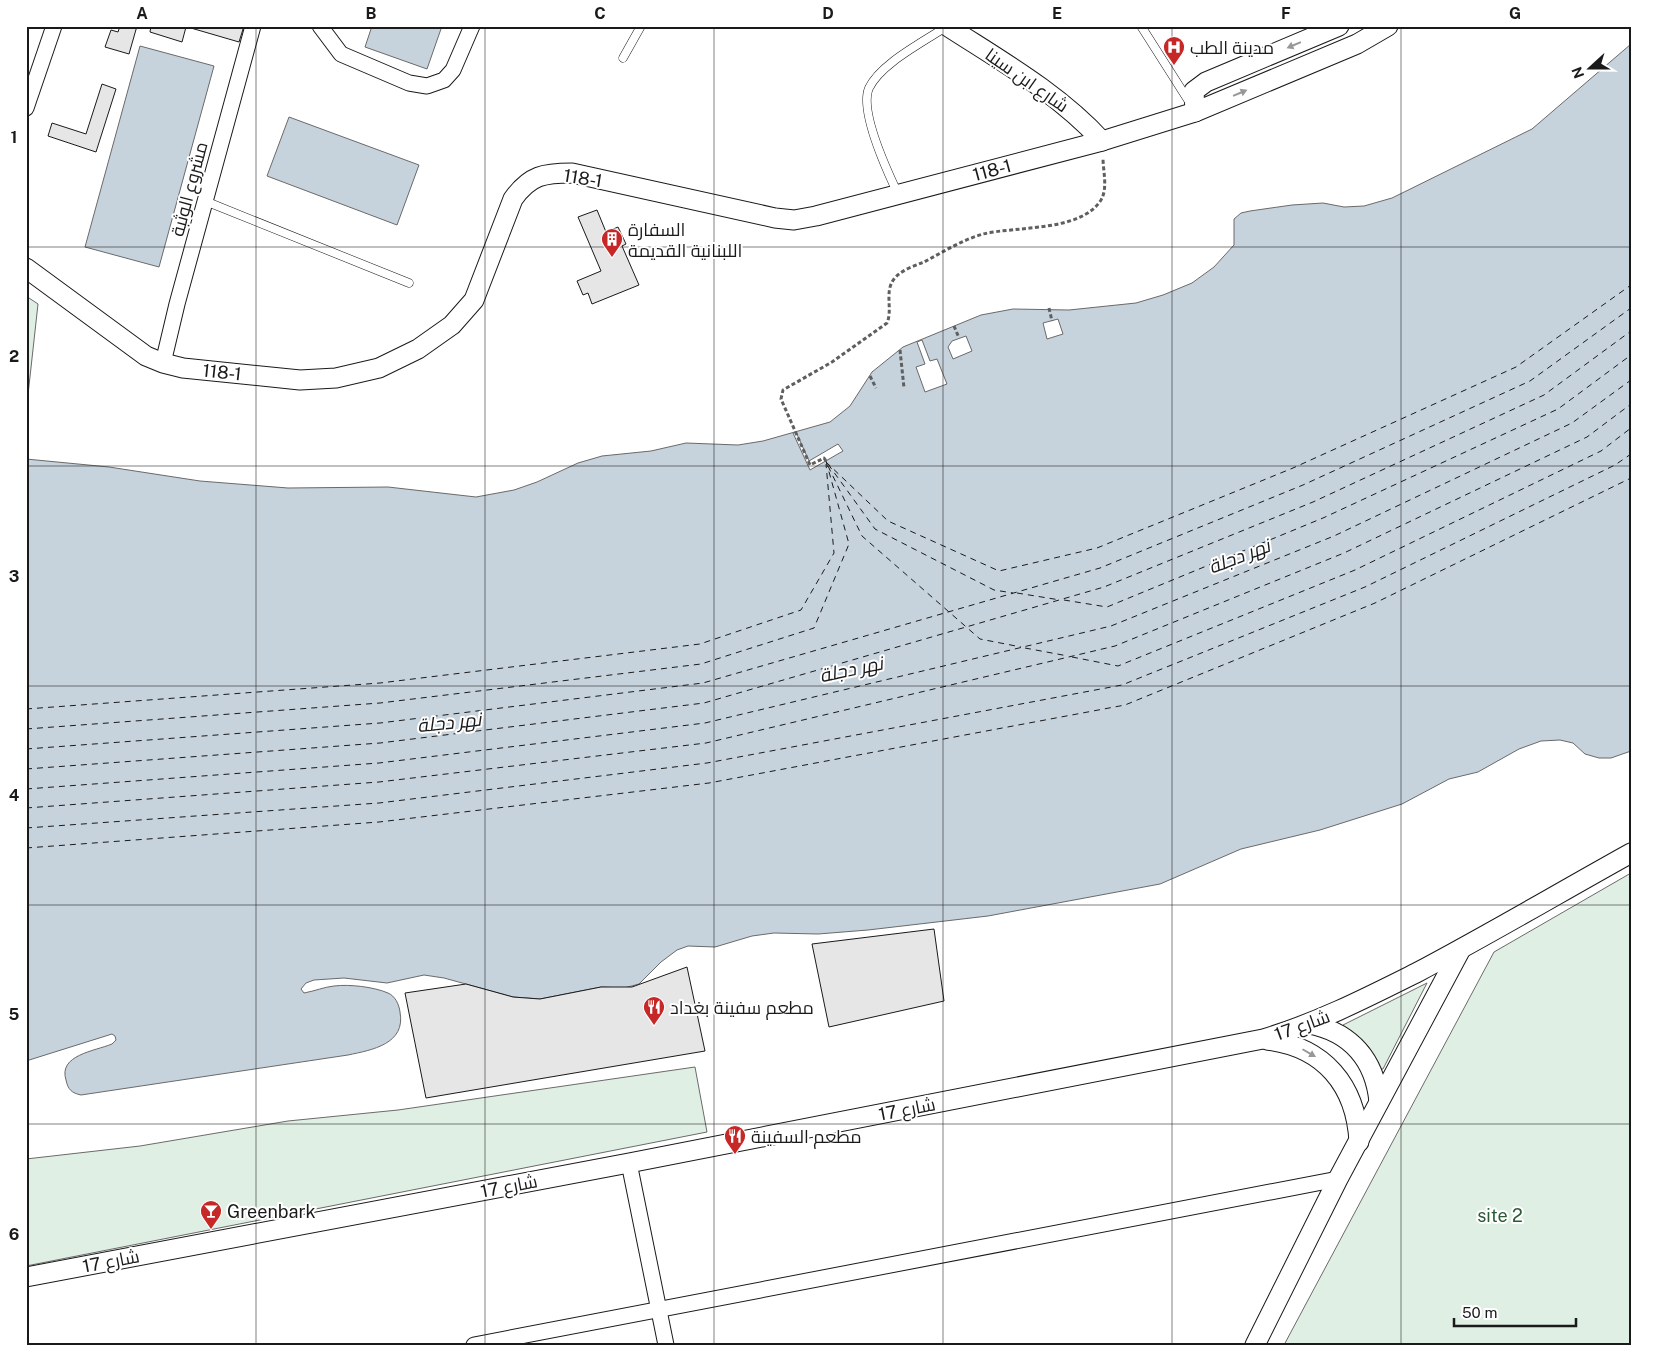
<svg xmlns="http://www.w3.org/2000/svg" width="1657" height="1371" font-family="'Public Sans',Cairo,sans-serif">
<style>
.green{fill:#e0efe3;stroke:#6a6a6a}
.water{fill:#c6d2dc;stroke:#6a6a6a}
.pier{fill:#fff;stroke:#6a6a6a}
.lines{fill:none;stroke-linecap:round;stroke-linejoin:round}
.ferry{stroke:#1a1a1a;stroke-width:1;stroke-dasharray:6 5;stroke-linecap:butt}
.building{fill:#e6e6e6;stroke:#1a1a1a}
.service-casing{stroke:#1a1a1a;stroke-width:9}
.minor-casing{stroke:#1a1a1a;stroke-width:17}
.tertiary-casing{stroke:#1a1a1a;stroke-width:21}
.path{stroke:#5f5f5f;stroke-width:3;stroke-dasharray:4 2.5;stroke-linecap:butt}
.service{stroke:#fff;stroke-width:8}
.minor{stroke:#fff;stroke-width:15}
.tertiary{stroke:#fff;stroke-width:19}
.oneway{fill:#989898}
.grid{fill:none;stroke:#1a1a1a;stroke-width:1;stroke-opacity:0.55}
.labels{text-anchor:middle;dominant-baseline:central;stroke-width:4;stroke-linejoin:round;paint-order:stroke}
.poi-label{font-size:18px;fill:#1a1a1a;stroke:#fff;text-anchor:start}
.street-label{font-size:18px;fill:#1a1a1a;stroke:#fff}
.park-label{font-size:18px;fill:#2b5a34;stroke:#fff}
.water-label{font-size:19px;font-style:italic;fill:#1a1a1a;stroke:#fff}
.neatline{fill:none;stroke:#1a1a1a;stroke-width:2}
.grid-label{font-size:16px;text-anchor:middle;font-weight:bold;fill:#1a1a1a}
</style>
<rect width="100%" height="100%" fill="#fff"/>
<!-- green -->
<g class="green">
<polygon points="26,296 38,304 26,413"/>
<polygon points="1631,873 1631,1345 1284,1345 1494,952"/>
<polygon points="1427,983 1383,1069 1381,1069 1368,1046 1343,1025"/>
<polygon points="695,1067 707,1132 26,1266 26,1159 140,1146 288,1121 398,1110"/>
</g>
<!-- water -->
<g class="water">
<polygon points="372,26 442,26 427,69 365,47"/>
<path d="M1631,44v707l-20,7h-12l-14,-4 -12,-11 -13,-3 -19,1 -22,8 -41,23 -29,7 -47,25 -82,26 -79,19 -81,35 -172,32 -120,14 -50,4 -44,-1 -22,3 -37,11 -27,-1 -11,4 -16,12 -22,22 -15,4 -23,-1 -61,12 -27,-2 -69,-19 -20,-3 -37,8 -43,-5 -30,2 -8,3 -5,6 3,4c11,-2 20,-6 30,-7 16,-2 40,1 54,7 7,3 11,11 12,19 6,32 -28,38 -52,43l-267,40c-9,-2 -13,-5 -15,-15 -8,-25 29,-29 46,-36l4,-4 -1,-4 -3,-2 -86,27v-602l83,8 91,14 88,7 100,-1 88,10 38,-7 23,-8 41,-19 24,-7 49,-5 35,-8 52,2 25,-4 67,-19 20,-16 22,-34 31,-25 78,-32 32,-6 56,1 67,-7 27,-8 29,-12 22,-16 20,-22v-26l7,-6 9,-2 42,-6 31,-2 21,4 20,-1 28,-8 140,-69z"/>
<polygon points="140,46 214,66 159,267 85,247"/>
<polygon points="289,117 419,165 397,225 267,176"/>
</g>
<!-- pier -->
<g class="pier">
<polygon points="1058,319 1063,334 1047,339 1043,323"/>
<polygon points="966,336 972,351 953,359 948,347 952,341"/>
<polygon points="922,340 930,361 937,359 947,384 925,392 916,367 925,364 917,342"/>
<polygon points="796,432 809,461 838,444 843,451 810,470 793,433"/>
</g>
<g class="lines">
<!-- ferry -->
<g class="ferry">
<polyline points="826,462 888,521 999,571 1097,548 1293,468 1516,367 1631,285"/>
<polyline points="828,464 875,529 994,590 1013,593"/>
<polyline points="828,466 862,536 980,639 1021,647"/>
<polyline points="1017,593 1060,600"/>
<polyline points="1064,600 1107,607 1323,518 1558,409 1631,355"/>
<polyline points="1025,648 1068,656"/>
<polyline points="1072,657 1118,666 1355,570 1601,451 1631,428"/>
<polyline points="26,709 380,683 700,644 801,610 834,553 826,464"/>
<polyline points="26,729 380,703 701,664 814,628 849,544 826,461"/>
<polyline points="26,749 380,723 703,683 1100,568 1303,485 1530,381 1631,308"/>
<polyline points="26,769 380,743 704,703 1104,587 1313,502 1544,395 1631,331"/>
<polyline points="26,789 379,763 705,723 1111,626 1334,536 1572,423 1631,380"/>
<polyline points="26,808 379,782 706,743 1115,646 1344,553 1587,437 1631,404"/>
<polyline points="26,828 379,803 707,763 1122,685 1365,587 1615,465 1631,454"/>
<polyline points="26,848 379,822 709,783 1125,705 1375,603 1631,478"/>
</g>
</g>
<!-- building -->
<g class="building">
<polygon points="120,26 137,26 129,54 105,47 111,30 118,32"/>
<polygon points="151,26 184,26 186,27 182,42 150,32"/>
<polygon points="184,26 244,26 239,42"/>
<polygon points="102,84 116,89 96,152 48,136 52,123 86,134"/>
<polygon points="597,210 606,232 618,227 626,244 622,246 639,285 592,304 588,293 583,295 577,281 601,271 578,217"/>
<polygon points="934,929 944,1001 829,1027 812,944"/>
<polygon points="687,967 705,1051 426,1098 405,993 466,984 513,997 540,999 601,987 632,987"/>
</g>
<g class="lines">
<!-- service casing -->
<g class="service-casing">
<g id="service">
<polyline points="1141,26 1190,103"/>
<polyline points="623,58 641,26"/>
<path d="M898,194c-10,-21 -39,-83 -29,-106 12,-25 55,-46 78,-62"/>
<polyline points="205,201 409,283"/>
</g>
</g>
<!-- minor casing -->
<g class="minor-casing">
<g id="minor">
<polyline points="320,26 341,54 409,83 427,86 444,80 453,70 472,26"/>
<polyline points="26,108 54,26"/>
<polyline points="163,363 177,304 253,26"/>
<polyline points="629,1163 666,1345"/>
<polyline points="474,1345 1338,1179"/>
</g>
</g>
<!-- tertiary casing -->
<g class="tertiary-casing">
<g id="tertiary">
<path d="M947,26c54,35 111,67 155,115"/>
<polyline points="1195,112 1194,91 1206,82 1339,26"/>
<path d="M26,268l120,88 17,7 20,5 117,12 36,-2 43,-10 39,-19 34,-24 22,-25 39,-101c17,-24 31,-26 59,-26l203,45 19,2 22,-4 286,-75 93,-29 162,-68 31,-18"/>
<path d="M1309,1024c42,8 66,36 70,78"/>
<path d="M1267,1040c57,7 89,45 92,102"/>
<path d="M26,1277l603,-114 634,-124c54,-16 103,-41 153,-66 72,-38 143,-80 215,-120"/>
<polyline points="1255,1345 1338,1179 1461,949"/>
</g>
</g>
<!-- path -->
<g class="path">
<polyline points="1049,308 1052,321"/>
<polyline points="954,326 959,338"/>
<polyline points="900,350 904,388"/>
<polyline points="870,376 876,388"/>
<path d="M826,461l-2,-3 -14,7 -29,-66 2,-9 49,-28 55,-39c6,-14 -3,-31 7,-44 7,-9 20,-13 30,-17 19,-10 38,-22 59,-28 33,-8 98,-2 118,-34 7,-12 2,-29 2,-42"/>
</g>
<!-- service -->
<use href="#service" class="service"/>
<!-- minor -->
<use href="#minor" class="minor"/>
<!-- tertiary -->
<use href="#tertiary" class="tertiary"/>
</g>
<!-- one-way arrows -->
<defs><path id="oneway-solid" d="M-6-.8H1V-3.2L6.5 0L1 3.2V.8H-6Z" transform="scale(1.25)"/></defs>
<g class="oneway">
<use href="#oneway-solid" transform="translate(1294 45) rotate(157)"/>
<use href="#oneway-solid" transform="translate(1240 93) rotate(-23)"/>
<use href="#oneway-solid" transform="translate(1309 1053) rotate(30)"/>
</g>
<!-- grid -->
<path class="grid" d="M256,26v1319M485,26v1319M714,26v1319M943,26v1319M1172,26v1319M1401,26v1319M26,247h1605M26,466h1605M26,686h1605M26,905h1605M26,1124h1605"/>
<!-- icons -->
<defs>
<g id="hospital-pin" transform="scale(1.125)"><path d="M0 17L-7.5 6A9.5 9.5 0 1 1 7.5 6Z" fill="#c62828" stroke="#fff"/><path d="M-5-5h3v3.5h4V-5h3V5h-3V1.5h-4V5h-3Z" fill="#fff"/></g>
<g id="building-pin" transform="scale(1.125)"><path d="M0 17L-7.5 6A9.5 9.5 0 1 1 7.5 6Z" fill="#c62828" stroke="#fff"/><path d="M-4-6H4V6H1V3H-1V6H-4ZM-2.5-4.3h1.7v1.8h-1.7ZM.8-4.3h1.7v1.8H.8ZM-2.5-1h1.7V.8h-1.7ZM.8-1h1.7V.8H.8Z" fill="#fff"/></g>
<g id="restaurant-pin" transform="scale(1.125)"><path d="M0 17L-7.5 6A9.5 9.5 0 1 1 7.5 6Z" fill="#c62828" stroke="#fff"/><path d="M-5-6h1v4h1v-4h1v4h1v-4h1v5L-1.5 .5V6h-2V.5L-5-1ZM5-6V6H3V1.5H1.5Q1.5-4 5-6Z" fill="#fff"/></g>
<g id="bar-pin" transform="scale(1.125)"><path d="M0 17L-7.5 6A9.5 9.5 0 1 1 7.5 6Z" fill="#c62828" stroke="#fff"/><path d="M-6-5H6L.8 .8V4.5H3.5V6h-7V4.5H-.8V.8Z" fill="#fff"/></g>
</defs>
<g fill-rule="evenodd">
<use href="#hospital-pin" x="1174" y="47"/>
<use href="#building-pin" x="612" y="239"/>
<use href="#restaurant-pin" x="654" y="1007"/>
<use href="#restaurant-pin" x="735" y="1136"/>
<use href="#bar-pin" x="211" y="1211"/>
</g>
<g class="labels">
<!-- poi labels -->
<g class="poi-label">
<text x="1190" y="47">مدينة الطب</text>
<text x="628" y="229">السفارة<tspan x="628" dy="21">اللبنانية القديمة</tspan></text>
<text x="670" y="1007">مطعم سفينة بغداد</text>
<text x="751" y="1136">مطعم السفينة</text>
<text x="227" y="1211">Greenbark</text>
</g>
<!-- street labels -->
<g class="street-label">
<text transform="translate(1027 80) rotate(35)">شارع ابن سينا</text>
<text transform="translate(992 170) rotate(-15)">118-1</text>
<text transform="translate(583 178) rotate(9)">118-1</text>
<text transform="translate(189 189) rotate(-75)">مشروع الوثبة</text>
<text transform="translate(222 372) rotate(6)">118-1</text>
<text transform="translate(1302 1025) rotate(-20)">شارع 17</text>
<text transform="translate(907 1109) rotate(-11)">شارع 17</text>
<text transform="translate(509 1186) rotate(-11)">شارع 17</text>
<text transform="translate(111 1261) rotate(-11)">شارع 17</text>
</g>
<!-- park labels -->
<g class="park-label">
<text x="1500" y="1215">site 2</text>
</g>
<!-- water labels -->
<g class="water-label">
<text transform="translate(1239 556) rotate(-21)">نهر دجلة</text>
<text transform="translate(851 669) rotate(-12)">نهر دجلة</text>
<text transform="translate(449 722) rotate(-6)">نهر دجلة</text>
</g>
</g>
<!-- border -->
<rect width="1657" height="1371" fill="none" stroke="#ffffff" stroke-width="55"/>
<!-- north arrow -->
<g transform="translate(1590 68) rotate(249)" stroke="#ffffff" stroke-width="4" paint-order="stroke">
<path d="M0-4L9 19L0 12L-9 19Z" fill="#1a1a1a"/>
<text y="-8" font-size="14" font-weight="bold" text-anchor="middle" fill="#1a1a1a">N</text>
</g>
<!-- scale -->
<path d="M1454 1318v8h122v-8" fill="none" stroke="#1a1a1a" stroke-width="2.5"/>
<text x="1462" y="1318" font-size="15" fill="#1a1a1a" stroke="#ffffff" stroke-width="4" paint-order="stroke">50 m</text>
<rect x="28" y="28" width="1602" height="1316" class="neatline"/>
<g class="grid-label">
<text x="142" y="19">A</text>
<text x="371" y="19">B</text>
<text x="600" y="19">C</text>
<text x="828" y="19">D</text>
<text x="1057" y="19">E</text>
<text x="1286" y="19">F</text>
<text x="1515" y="19">G</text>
<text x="14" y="143">1</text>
<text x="14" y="362">2</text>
<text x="14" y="582">3</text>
<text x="14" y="801">4</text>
<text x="14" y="1020">5</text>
<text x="14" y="1240">6</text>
</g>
</svg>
